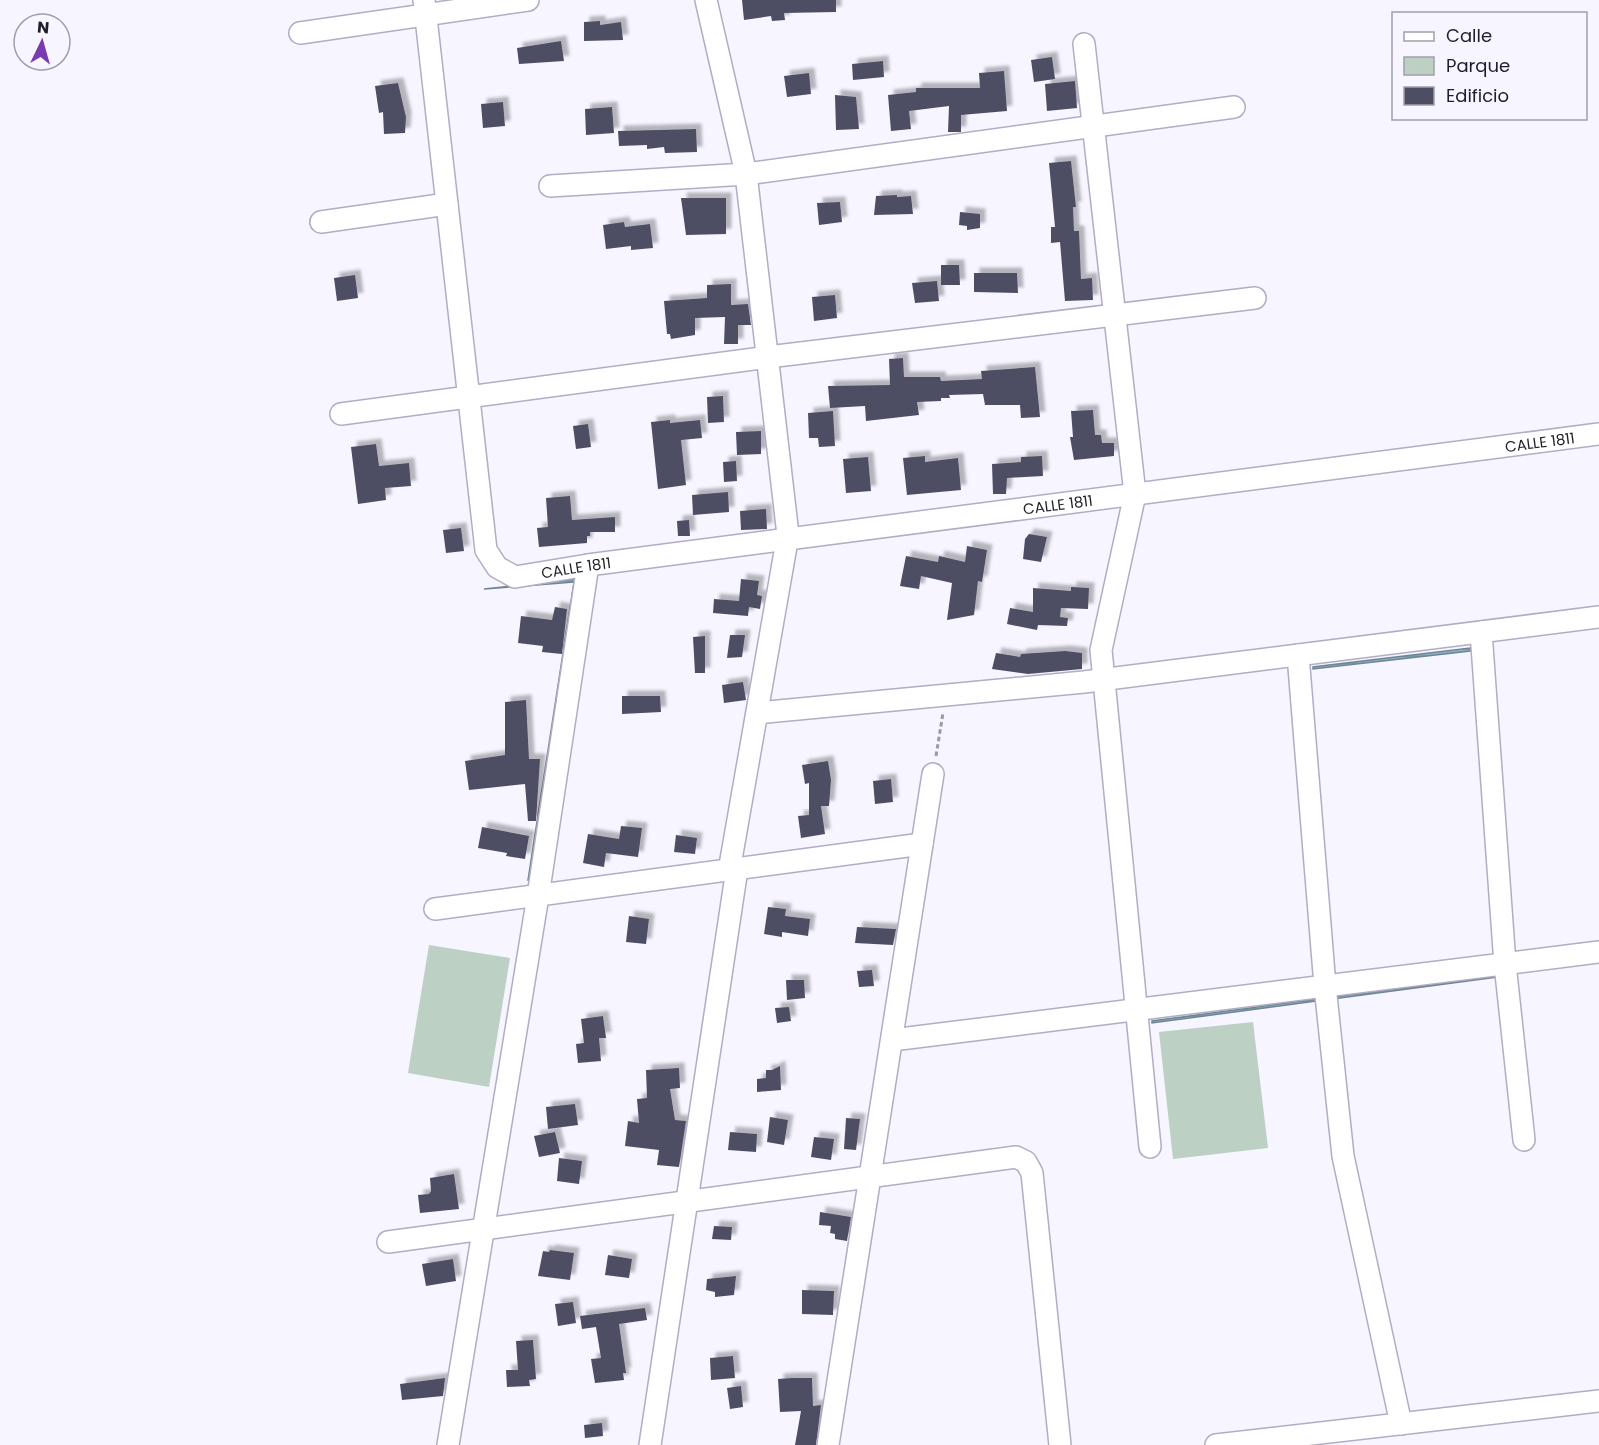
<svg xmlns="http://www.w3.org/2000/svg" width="1599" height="1445" font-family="Poppins,sans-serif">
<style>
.green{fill:#bcd1c3}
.water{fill:url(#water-rules);stroke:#6e8693;stroke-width:1.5}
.building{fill:#4d4e63;filter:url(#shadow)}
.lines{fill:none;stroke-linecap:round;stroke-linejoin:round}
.minor-casing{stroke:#b2acc4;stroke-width:24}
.path{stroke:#9b99a2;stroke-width:3;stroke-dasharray:4.5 3;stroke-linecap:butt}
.minor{stroke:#fff;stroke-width:21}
.labels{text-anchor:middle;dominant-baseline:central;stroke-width:6;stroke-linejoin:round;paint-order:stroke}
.street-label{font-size:15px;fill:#201e27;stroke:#f7f5ff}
</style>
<defs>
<pattern id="water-rules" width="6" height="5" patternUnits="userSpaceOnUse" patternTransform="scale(1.5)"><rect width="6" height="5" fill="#8fb3c1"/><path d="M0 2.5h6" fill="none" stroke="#74919d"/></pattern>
<filter id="shadow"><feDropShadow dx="5.5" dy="-5.5" stdDeviation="1.5" flood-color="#0004"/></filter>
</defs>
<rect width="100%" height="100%" fill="#f7f5ff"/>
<!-- green -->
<g class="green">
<polygon points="429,945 510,958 489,1087 408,1073"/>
<polygon points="1253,1022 1268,1148 1173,1159 1159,1032"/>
</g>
<!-- water -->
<g class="water">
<polygon points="577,579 531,880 528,880 574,582 484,589"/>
<polygon points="1470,648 1470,651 1313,669 1313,667"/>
<polygon points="1497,976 1497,977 1333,999 1333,997"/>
<polygon points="1316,999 1317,1001 1152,1023 1152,1021"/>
</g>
<!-- building -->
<g class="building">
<polygon points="742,0 836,0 836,12 784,13 785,20 772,21 771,16 744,20"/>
<polygon points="600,21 600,25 621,22 623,40 584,41 584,22"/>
<polygon points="561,41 564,61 519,64 517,48"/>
<polygon points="1052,57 1055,79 1034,82 1031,60"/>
<polygon points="883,61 884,77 853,80 852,64"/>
<polygon points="1004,71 1007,111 961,115 961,132 948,132 949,106 909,111 911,129 891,131 888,95 916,92 916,88 980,88 979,73"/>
<polygon points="809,73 811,94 787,97 784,76"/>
<polygon points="1075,81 1077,108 1047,111 1045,84"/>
<polygon points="398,83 406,117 405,133 384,134 383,112 379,113 375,86"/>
<polygon points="835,95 856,97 859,129 836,130"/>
<polygon points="503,102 505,126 483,128 481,104"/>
<polygon points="612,107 614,133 586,135 585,109"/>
<polygon points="696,129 697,152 665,153 664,147 647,149 647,145 619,146 618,131"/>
<polygon points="1071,161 1076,207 1073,207 1074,231 1079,231 1081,279 1092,278 1093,300 1065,301 1060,242 1051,243 1051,227 1055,227 1049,163"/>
<polygon points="897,195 897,197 911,196 913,214 874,215 876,196"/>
<polygon points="681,198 726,198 726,234 686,235"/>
<polygon points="840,202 842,222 819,225 817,203"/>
<polygon points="960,212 980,214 980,228 967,230 967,226 959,225"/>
<polygon points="624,222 625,227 650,224 653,248 631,250 631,246 606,249 603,225"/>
<polygon points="941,265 959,265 960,285 941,285"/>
<polygon points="974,273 1017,273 1018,293 974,292"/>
<polygon points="355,275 358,298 337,301 334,278"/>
<polygon points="937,281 939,301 915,303 912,283"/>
<polygon points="731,284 731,305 748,304 751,325 738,325 738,344 724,344 725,317 695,318 695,335 671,339 670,334 667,334 664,301 707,298 707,285"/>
<polygon points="835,295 837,318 814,321 812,297"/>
<polygon points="903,358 904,377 940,377 941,381 982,379 981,371 1035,367 1040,417 1021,418 1020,405 985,405 983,394 949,395 950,398 941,398 941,401 917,402 919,415 866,421 865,406 830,408 828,386 890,385 889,359"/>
<polygon points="723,396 724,422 708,423 707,397"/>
<polygon points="1093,410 1095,435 1101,435 1102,443 1114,443 1114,456 1074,460 1070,437 1073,437 1071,411"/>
<polygon points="833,411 835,446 819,447 818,438 809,438 808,413"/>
<polygon points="670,420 670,423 700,420 702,438 681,440 686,485 658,489 651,422"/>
<polygon points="588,424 591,447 576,449 573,426"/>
<polygon points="761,431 761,454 737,455 736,432"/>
<polygon points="376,444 379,466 409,463 411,486 385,488 386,500 358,504 351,447"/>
<polygon points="925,456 925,462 958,458 961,490 907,495 903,458"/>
<polygon points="1042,456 1043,476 1007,478 1006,494 993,494 992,464 1021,462 1021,457"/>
<polygon points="868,457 871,491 846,493 843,459"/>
<polygon points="736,461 737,481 724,482 723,462"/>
<polygon points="728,492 729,512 693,515 692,495"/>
<polygon points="570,496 572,520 615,517 615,532 590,532 590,536 587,536 587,543 539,547 537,528 548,527 546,498"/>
<polygon points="766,509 767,529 741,530 740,511"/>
<polygon points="689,520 690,536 678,536 677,521"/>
<polygon points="461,528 464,551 446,553 443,530"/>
<polygon points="1029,534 1047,537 1041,562 1023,559 1025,539"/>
<polygon points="967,546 987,550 982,582 978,581 974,615 947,620 952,583 921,576 919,589 900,586 906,556 938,562 939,556 965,562"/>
<polygon points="741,579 759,581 757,595 762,596 760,609 749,607 748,616 713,613 714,599 739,601"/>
<polygon points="1071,587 1089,588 1088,609 1061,608 1060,617 1068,618 1067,626 1038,625 1037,630 1007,624 1010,608 1033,612 1033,588 1071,591"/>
<polygon points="555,607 567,609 562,654 542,652 543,646 518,643 521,616 552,620"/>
<polygon points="730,635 745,635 742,657 727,658"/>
<polygon points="705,636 705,673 695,673 693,637"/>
<polygon points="1065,651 1082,653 1082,669 1028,674 992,669 996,653 1020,657 1021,654"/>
<polygon points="743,682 746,700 724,703 722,685"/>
<polygon points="622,696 660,696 661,712 622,714"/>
<polygon points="526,700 529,759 540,759 536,821 528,821 525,784 469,790 465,761 505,755 505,702"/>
<polygon points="828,761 831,780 829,806 821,806 825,834 801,838 798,816 809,815 809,783 805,784 802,765"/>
<polygon points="891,779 893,802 875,804 873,781"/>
<polygon points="621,826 642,828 638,857 606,853 604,867 583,863 588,834 619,839"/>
<polygon points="482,827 529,836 525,859 506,856 507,853 478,848"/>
<polygon points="676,835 697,838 695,854 674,852"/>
<polygon points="768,907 786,909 785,916 810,919 808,936 782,932 782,937 764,934"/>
<polygon points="629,916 649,919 646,944 626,942"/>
<polygon points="857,927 896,929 893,945 855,943"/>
<polygon points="872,970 874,986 859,987 857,971"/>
<polygon points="786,980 804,980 805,998 787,1000"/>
<polygon points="789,1007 791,1021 777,1023 775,1008"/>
<polygon points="603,1016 606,1038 599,1038 601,1061 578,1063 576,1044 584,1043 581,1019"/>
<polygon points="780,1066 781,1090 757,1092 757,1079 766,1078 766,1070 772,1070"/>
<polygon points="679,1068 680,1088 670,1089 675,1120 686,1121 679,1167 657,1165 659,1150 625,1146 628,1121 639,1123 637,1099 647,1098 646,1070"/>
<polygon points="575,1104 578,1125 548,1129 546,1107"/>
<polygon points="770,1117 788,1120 784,1145 767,1142"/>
<polygon points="846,1118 860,1119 856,1150 844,1149"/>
<polygon points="555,1132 560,1153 539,1157 534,1136"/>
<polygon points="730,1132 757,1134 756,1152 728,1150"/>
<polygon points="814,1137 834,1139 831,1160 811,1157"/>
<polygon points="559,1158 582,1161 579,1184 557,1181"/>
<polygon points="454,1174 459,1209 420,1213 418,1195 429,1194 431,1191 430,1178"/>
<polygon points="820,1212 851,1217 847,1241 835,1239 835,1234 830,1233 831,1226 819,1225"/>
<polygon points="714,1226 732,1227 731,1240 712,1239"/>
<polygon points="550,1250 574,1253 570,1280 538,1276 543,1251 549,1252"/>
<polygon points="608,1255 632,1259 629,1278 605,1275"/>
<polygon points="453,1259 456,1281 426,1286 422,1264"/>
<polygon points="736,1276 734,1295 715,1297 715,1292 706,1290 707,1279"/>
<polygon points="802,1290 834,1291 833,1315 802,1314"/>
<polygon points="573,1302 576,1323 558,1326 555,1304"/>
<polygon points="645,1308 647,1320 619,1324 626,1373 623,1373 624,1380 595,1383 591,1359 601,1358 596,1327 582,1329 580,1316"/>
<polygon points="533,1340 536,1379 529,1380 530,1386 507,1387 506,1370 518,1370 516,1341"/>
<polygon points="733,1356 735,1378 711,1380 710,1358"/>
<polygon points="445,1378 443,1396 402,1400 400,1384"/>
<polygon points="792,1378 812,1378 813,1406 821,1405 816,1445 795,1445 801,1411 780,1412 778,1379"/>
<polygon points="741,1386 743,1407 730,1409 727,1388"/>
<polygon points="602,1423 603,1436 585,1438 584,1425"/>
</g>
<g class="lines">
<!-- minor casing -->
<g class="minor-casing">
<g id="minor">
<path id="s1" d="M424,0l62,550 11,17 18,10 73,-12 1011,-131"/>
<polyline points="706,0 746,174 788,535 729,871"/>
<polyline points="300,33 528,0"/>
<polyline points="1084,44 1135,494 1101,650 1150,1147"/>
<polyline points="550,186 746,174 1234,107"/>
<polyline points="321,222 447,204"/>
<polyline points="341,414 768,357 1255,298"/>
<polyline points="1481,632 1505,964 1524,1140"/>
<polyline points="1298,655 1325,986 1343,1156 1401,1424"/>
<polyline points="757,713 1084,682 1599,617"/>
<polyline points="435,909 922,844"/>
<polyline points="892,1040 1599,952"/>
<polyline points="388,1242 1016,1157 1026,1162 1032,1173 1060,1445"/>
<polyline points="448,1445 538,896 588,565"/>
<polyline points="650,1445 737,869"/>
<polyline points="828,1445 933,774"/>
<polyline points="1216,1445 1599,1401"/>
</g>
</g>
<!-- path -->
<polyline class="path" points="936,756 943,713"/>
<!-- minor -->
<use href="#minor" class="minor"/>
</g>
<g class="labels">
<!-- street labels -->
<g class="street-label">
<text stroke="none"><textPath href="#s1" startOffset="1628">CALLE 1811</textPath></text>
<text stroke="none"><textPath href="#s1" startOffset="1142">CALLE 1811</textPath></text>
<text stroke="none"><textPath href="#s1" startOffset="656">CALLE 1811</textPath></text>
</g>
</g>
<!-- legend -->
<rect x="1392" y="12" width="195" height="108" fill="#f7f5ff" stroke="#a19fa9" stroke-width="1.5"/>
<rect x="1404" y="32" width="30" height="9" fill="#ffffff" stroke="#a19fa9" stroke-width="1.5"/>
<text x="1446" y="42" font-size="18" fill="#201e27">Calle</text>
<rect x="1404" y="57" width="30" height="18" fill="#bcd1c3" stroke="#a19fa9" stroke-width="1.5"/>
<text x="1446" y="72" font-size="18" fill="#201e27">Parque</text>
<rect x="1404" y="87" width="30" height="18" fill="#4d4e63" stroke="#a19fa9" stroke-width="1.5"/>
<text x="1446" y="102" font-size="18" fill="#201e27">Edificio</text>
<!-- north arrow -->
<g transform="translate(42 42) rotate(5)"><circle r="28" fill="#f7f5ff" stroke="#a19fa9" stroke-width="1.5"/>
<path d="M0-4.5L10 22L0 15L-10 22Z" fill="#793bb0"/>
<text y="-9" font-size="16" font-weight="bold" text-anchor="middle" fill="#201e27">N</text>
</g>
</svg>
